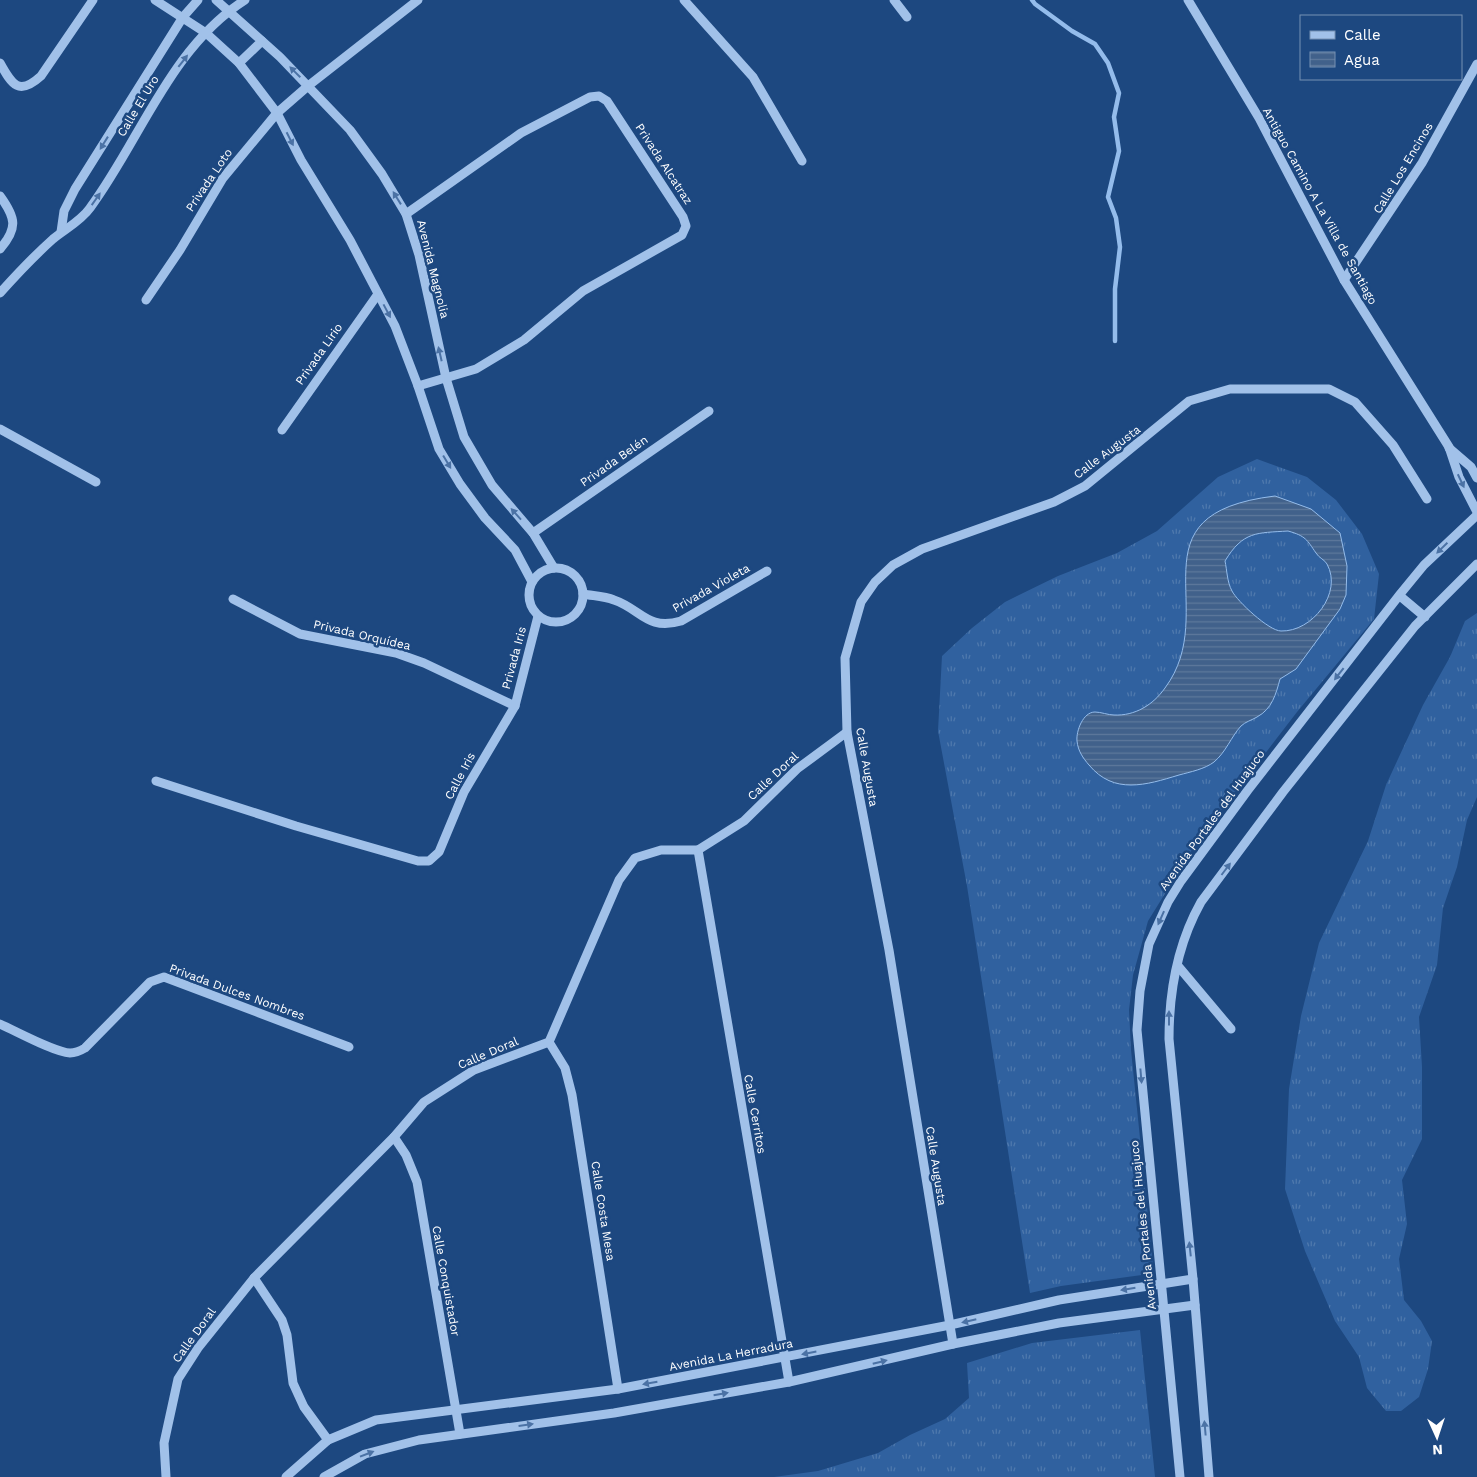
<svg xmlns="http://www.w3.org/2000/svg" width="1477" height="1477" font-family="'Work Sans',sans-serif">
<style>
.grass{fill:url(#grass-tufts)}
.water{fill:url(#water-rules);stroke:#94bceb;fill-rule:evenodd}
.lines{fill:none;stroke-linecap:round;stroke-linejoin:round}
.stream{stroke:#94bceb;stroke-width:4.5}
.minor{stroke:#a1c1e9;stroke-width:9}
.oneway{fill:#4b72a5}
.labels{text-anchor:middle;dominant-baseline:central;stroke-width:5;stroke-linejoin:round;paint-order:stroke}
.street-label{font-size:12px;fill:#fff;stroke:#1d4880}
</style>
<defs>
<pattern id="grass-tufts" width="24" height="20" patternUnits="userSpaceOnUse" patternTransform="scale(1.25)"><rect width="24" height="20" fill="#30619f"/><path d="M3 7l-1-3M5 7V3M7 7l1-3M15 17l-1-3M17 17v-4M19 17l1-3" fill="none" stroke="#4f79ad"/></pattern>
<pattern id="water-rules" width="6" height="5" patternUnits="userSpaceOnUse" patternTransform="scale(1.25)"><rect width="6" height="5" fill="#41618b"/><path d="M0 2.5h6" fill="none" stroke="#5e799c"/></pattern>
</defs>
<rect width="100%" height="100%" fill="#1d4880"/>
<!-- grass -->
<g class="grass">
<polygon points="1257,459 1307,477 1336,500 1362,534 1379,574 1374,619 1297,712 1197,842 1148,921 1133,975 1129,1010 1131,1050 1153,1266 1149,1274 1061,1286 1030,1293 967,886 938,731 942,656 972,628 1005,602 1058,576 1117,553 1157,531 1218,477"/>
<polygon points="1477,613 1477,797 1467,820 1457,867 1443,908 1437,965 1419,1017 1422,1067 1422,1139 1402,1180 1407,1224 1399,1259 1404,1300 1421,1321 1432,1341 1428,1369 1419,1397 1401,1411 1386,1411 1367,1388 1359,1357 1335,1321 1305,1251 1285,1189 1289,1089 1301,1016 1319,943 1368,841 1386,785 1423,705 1450,657 1465,621"/>
<polygon points="1140,1330 1155,1477 774,1477 818,1471 878,1453 910,1435 945,1419 969,1398 967,1363 1032,1343"/>
</g>
<!-- water -->
<path class="water" d="M1275,496l36,13 29,24 7,33 -1,29 -6,14 -44,60 -16,10c-4,15 -8,30 -23,38 -5,3 -12,5 -16,9 -10,11 -15,26 -27,36 -9,7 -24,10 -35,13 -33,10 -65,20 -90,-10 -6,-7 -11,-14 -12,-24 -1,-10 6,-29 18,-29 6,0 13,3 19,3 21,1 39,-10 51,-27 58,-78 -39,-174 110,-192zM1288,531c18,5 19,9 28,22 3,5 9,7 11,11 16,29 -15,68 -46,67 -12,0 -44,-30 -49,-40 -5,-9 -5,-21 -7,-30 18,-30 32,-28 63,-30z"/>
<g class="lines">
<!-- stream -->
<polyline class="stream" points="1032,0 1035,4 1072,31 1095,44 1108,63 1119,93 1114,117 1119,151 1108,197 1116,218 1120,247 1115,289 1115,341"/>
<!-- minor -->
<g class="minor">
<polyline points="155,0 206,33 239,63 277,113 301,160 350,240 395,326 418,386 439,449 460,484 485,518 515,550 532,582"/>
<polyline points="216,0 280,57 350,130 382,174 406,214 419,255 446,378 464,437 492,485 533,533 554,568"/>
<polyline points="684,0 753,77 802,161"/>
<polyline points="894,0 907,17"/>
<polyline points="1188,0 1259,118 1344,280 1449,447 1459,477 1477,512"/>
<path d="M0,63c12,22 19,33 41,13l52,-76"/>
<polyline points="239,63 262,41"/>
<path d="M0,196c16,22 18,32 0,53"/>
<polyline points="406,214 521,133 590,97 599,96 607,101 683,217 686,226 682,235 583,291 524,340 476,369 418,386"/>
<polyline points="61,232 64,211 75,189 183,17 198,0"/>
<polyline points="1344,280 1422,163 1477,64"/>
<path d="M0,293c17,-19 34,-37 53,-54 12,-10 28,-18 37,-31 51,-69 80,-160 155,-208"/>
<polyline points="146,300 180,250 223,178 277,113 308,86 418,0"/>
<polyline points="0,429 96,482"/>
<polyline points="282,430 378,294"/>
<polyline points="1449,448 1471,467 1477,478"/>
<polyline points="533,533 709,411"/>
<circle cx="556" cy="595" r="27"/>
<path d="M583,594c10,2 21,2 31,6 27,9 33,31 67,21l86,-50"/>
<polyline points="1400,596 1425,617"/>
<polyline points="233,599 300,634 396,653 424,663 515,706"/>
<polyline points="156,781 296,826 418,861 429,861 439,852 464,792 515,706 538,616"/>
<polyline points="698,850 789,1382"/>
<polyline points="1178,966 1231,1029"/>
<path d="M0,1024c16,7 54,28 70,29 5,0 10,-2 15,-5l65,-66 14,-5 185,70"/>
<polyline points="549,1042 565,1068 572,1095 618,1389"/>
<polyline points="394,1137 406,1155 417,1182 460,1434"/>
<polyline points="254,1278 282,1320 287,1335 293,1383 304,1407 328,1440"/>
<polyline points="953,1344 889,950 847,732 845,658 861,602 875,582 893,565 922,549 1054,502 1085,486 1189,401 1230,389 1329,389 1355,402 1393,445 1427,499"/>
<polyline points="166,1477 164,1443 178,1379 198,1348 254,1278 394,1137 424,1102 474,1070 549,1042 619,880 635,858 661,850 698,850 744,821 797,769 847,732"/>
<polyline points="286,1477 328,1440 376,1420 618,1389 950,1325 1059,1300 1193,1279"/>
<polyline points="324,1477 365,1454 419,1440 614,1413 789,1382 953,1344 1059,1323 1195,1305"/>
<polyline points="1180,1477 1137,1030 1140,991 1149,944 1168,902 1181,881 1248,790 1401,593 1424,565 1477,515"/>
<path d="M1209,1477l-16,-198 -24,-240c0,-47 9,-96 32,-137l82,-110 132,-166 62,-62"/>
</g>
</g>
<!-- one-way arrows -->
<defs><path id="oneway-solid" d="M-6-.8H1V-3.2L6.5 0L1 3.2V.8H-6Z" transform="scale(1.25)"/></defs>
<g class="oneway">
<use href="#oneway-solid" transform="translate(183 61) rotate(-52)"/>
<use href="#oneway-solid" transform="translate(295 72) rotate(-135)"/>
<use href="#oneway-solid" transform="translate(290 139) rotate(63)"/>
<use href="#oneway-solid" transform="translate(104 143) rotate(122)"/>
<use href="#oneway-solid" transform="translate(397 198) rotate(-122)"/>
<use href="#oneway-solid" transform="translate(96 199) rotate(-55)"/>
<use href="#oneway-solid" transform="translate(387 311) rotate(62)"/>
<use href="#oneway-solid" transform="translate(440 354) rotate(-103)"/>
<use href="#oneway-solid" transform="translate(447 462) rotate(59)"/>
<use href="#oneway-solid" transform="translate(1461 481) rotate(65)"/>
<use href="#oneway-solid" transform="translate(516 514) rotate(-132)"/>
<use href="#oneway-solid" transform="translate(1442 548) rotate(136)"/>
<use href="#oneway-solid" transform="translate(1339 674) rotate(128)"/>
<use href="#oneway-solid" transform="translate(1226 869) rotate(-53)"/>
<use href="#oneway-solid" transform="translate(1161 918) rotate(114)"/>
<use href="#oneway-solid" transform="translate(1169 1018) rotate(-90)"/>
<use href="#oneway-solid" transform="translate(1141 1076) rotate(85)"/>
<use href="#oneway-solid" transform="translate(1190 1249) rotate(-96)"/>
<use href="#oneway-solid" transform="translate(1128 1289) rotate(171)"/>
<use href="#oneway-solid" transform="translate(969 1321) rotate(167)"/>
<use href="#oneway-solid" transform="translate(809 1353) rotate(169)"/>
<use href="#oneway-solid" transform="translate(880 1362) rotate(-14)"/>
<use href="#oneway-solid" transform="translate(650 1383) rotate(170)"/>
<use href="#oneway-solid" transform="translate(721 1394) rotate(-10)"/>
<use href="#oneway-solid" transform="translate(526 1425) rotate(-8)"/>
<use href="#oneway-solid" transform="translate(1205 1428) rotate(-95)"/>
<use href="#oneway-solid" transform="translate(367 1454) rotate(-21)"/>
</g>
<g class="labels">
<!-- street labels -->
<g class="street-label">
<text transform="translate(138 106) rotate(-59)">Calle El Uro</text>
<text transform="translate(664 164) rotate(57)">Privada Alcatraz</text>
<text transform="translate(1403 168) rotate(-59)">Calle Los Encinos</text>
<text transform="translate(209 180) rotate(-56)">Privada Loto</text>
<text transform="translate(1320 206) rotate(61)">Antiguo Camino A La Villa de Santiago</text>
<text transform="translate(433 269) rotate(76)">Avenida Magnolia</text>
<text transform="translate(319 354) rotate(-55)">Privada Lirio</text>
<text transform="translate(1107 452) rotate(-37)">Calle Augusta</text>
<text transform="translate(614 461) rotate(-35)">Privada Belén</text>
<text transform="translate(711 588) rotate(-29)">Privada Violeta</text>
<text transform="translate(362 635) rotate(13)">Privada Orquídea</text>
<text transform="translate(514 658) rotate(-75)">Privada Iris</text>
<text transform="translate(867 767) rotate(80)">Calle Augusta</text>
<text transform="translate(460 776) rotate(-62)">Calle Iris</text>
<text transform="translate(773 776) rotate(-43)">Calle Doral</text>
<text transform="translate(1212 820) rotate(-54)">Avenida Portales del Huajuco</text>
<text transform="translate(237 992) rotate(20)">Privada Dulces Nombres</text>
<text transform="translate(488 1053) rotate(-23)">Calle Doral</text>
<text transform="translate(755 1114) rotate(80)">Calle Cerritos</text>
<text transform="translate(936 1166) rotate(81)">Calle Augusta</text>
<text transform="translate(603 1211) rotate(81)">Calle Costa Mesa</text>
<text transform="translate(1143 1225) rotate(-96)">Avenida Portales del Huajuco</text>
<text transform="translate(446 1281) rotate(80)">Calle Conquistador</text>
<text transform="translate(194 1335) rotate(-54)">Calle Doral</text>
<text transform="translate(731 1355) rotate(-11)">Avenida La Herradura</text>
</g>
</g>
<!-- legend -->
<rect x="1300" y="15" width="162" height="65" fill="#1d4880" stroke="#7791b3"/>
<rect x="1310" y="31" width="25" height="8" fill="#a1c1e9" stroke="#7791b3"/>
<text x="1344" y="40" font-size="15" fill="#ffffff">Calle</text>
<rect x="1310" y="52" width="25" height="15" fill="url(#water-rules)" stroke="#7791b3"/>
<text x="1344" y="65" font-size="15" fill="#ffffff">Agua</text>
<!-- north arrow -->
<g transform="translate(1437 1437) rotate(177)" stroke="#1d4880" stroke-width="4" paint-order="stroke">
<path d="M0-4L9 19L0 12L-9 19Z" fill="#ffffff"/>
<text y="-8" font-size="14" font-weight="bold" text-anchor="middle" fill="#ffffff">N</text>
</g>
</svg>
